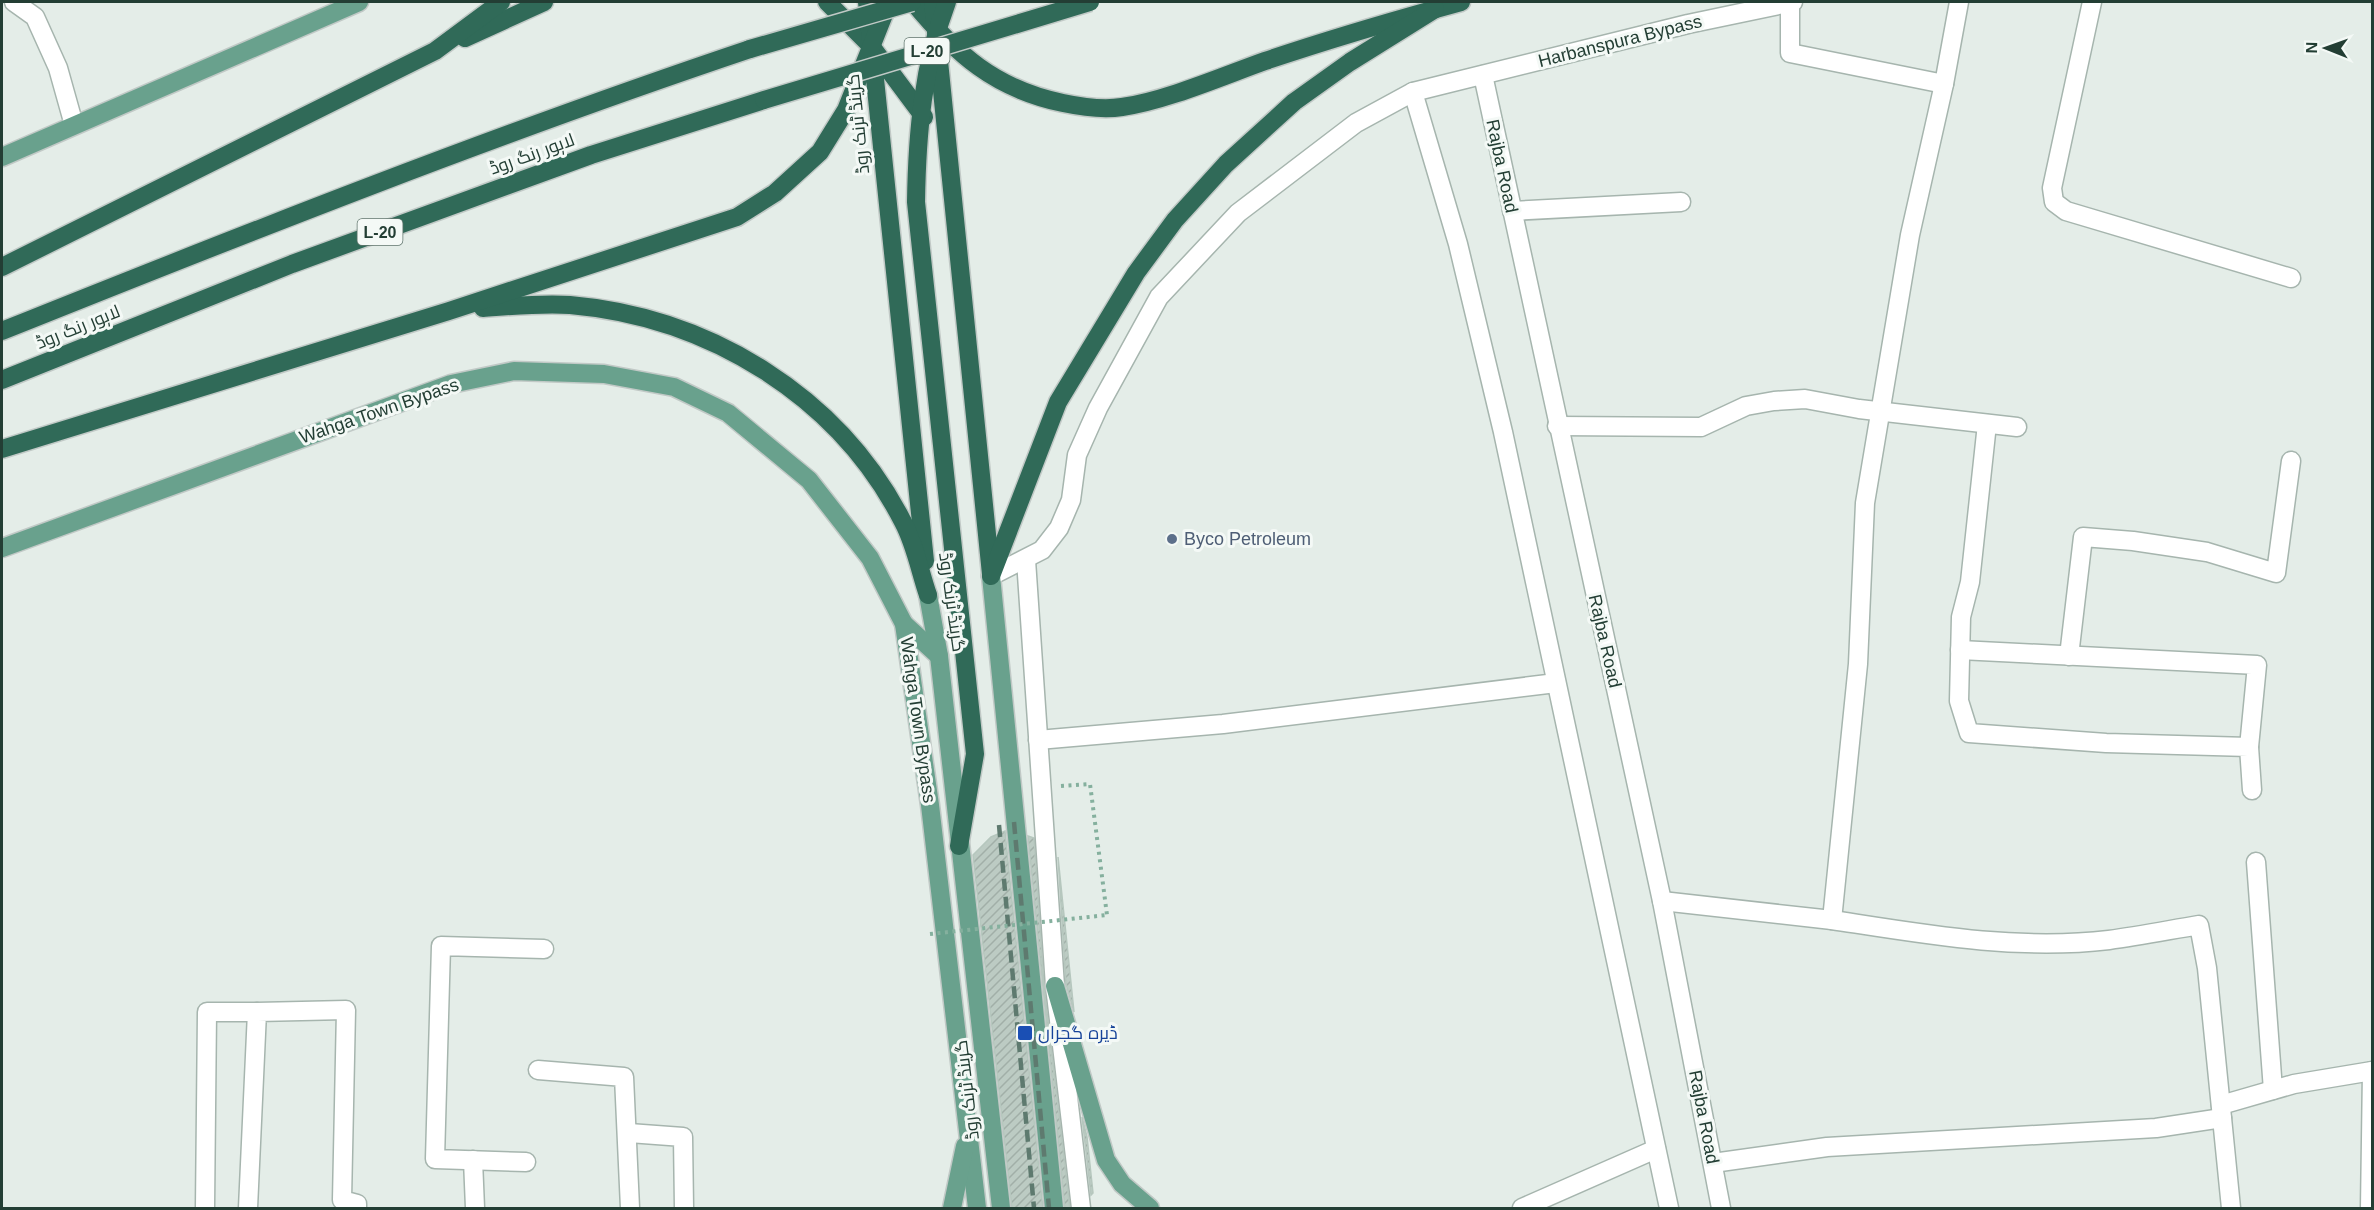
<svg xmlns="http://www.w3.org/2000/svg" width="2374" height="1210" font-family="Arial,Cairo,sans-serif">
<style>
.building{fill:url(#building-hatch);stroke:#b6c7be;stroke-width:1.5}
.lines{fill:none;stroke-linecap:round;stroke-linejoin:round}
.minor-casing{stroke:#a6b5ae;stroke-width:21}
.major-casing{stroke:#c1c9c6;stroke-width:21}
.highway-casing{stroke:#c1c9c6;stroke-width:21}
.path{stroke:#85b09e;stroke-width:4;stroke-dasharray:3 4.5;stroke-linecap:butt}
.minor{stroke:#fff;stroke-width:18}
.major{stroke:#69a18d;stroke-width:18}
.highway{stroke:#306a58;stroke-width:18}
.rail{stroke:#5e7a6f;stroke-width:4.5;stroke-dasharray:12 6;stroke-linecap:butt}
.highway-bridge-casing{stroke:#c1c9c6;stroke-width:21;stroke-linecap:butt}
.path-bridge{stroke:#85b09e;stroke-width:4;stroke-dasharray:3 4.5;stroke-linecap:butt}
.highway-bridge{stroke:#306a58;stroke-width:18}
.service-dot{fill:#5c6f8a;stroke:#f4f9f6;stroke-width:2}
.transit-dot{fill:#1a4fb4;stroke:#f4f9f6;stroke-width:2}
.labels{text-anchor:middle;dominant-baseline:central;stroke-width:6;stroke-linejoin:round;paint-order:stroke}
.shield{fill:#f4f9f6;stroke:#62766e;stroke-width:1.5}
.shield-label{font-size:16px;font-weight:bold;fill:#233e34}
.street-label{font-size:18px;fill:#233e34;stroke:#f4f9f6}
.service-label{font-size:18px;fill:#4e5e75;stroke:#f4f9f6;text-anchor:start}
.transit-label{font-size:18px;fill:#164399;stroke:#f4f9f6;text-anchor:start}
</style>
<defs>
<pattern id="building-hatch" width="6" height="6" patternUnits="userSpaceOnUse" patternTransform="scale(1.5)"><rect width="6" height="6" fill="#bccbc3"/><path d="M-1 1l2-2M0 6l6-6M5 7l2-2" fill="none" stroke="#a1afa8"/></pattern>
</defs>
<rect width="100%" height="100%" fill="#e4ede8"/>
<!-- building -->
<g class="building">
<polygon points="1005,831 1043,1209 1012,1209 973,855 991,837"/>
<polygon points="1028,836 1034,838 1044,987 1070,1209 1065,1209"/>
<polygon points="1058,857 1074,1012 1066,984"/>
<polygon points="1082,1117 1087,1137 1093,1193 1091,1195"/>
</g>
<g class="lines">
<!-- minor casing -->
<g class="minor-casing">
<g id="minor">
<polyline points="14,2 35,17 58,68 74,125"/>
<polyline points="1790,2 1790,53 1944,84"/>
<polyline points="2092,2 2052,188 2054,202 2066,211 2291,278"/>
<polyline points="1483,75 1662,901 1721,1208"/>
<polyline points="1413,92 1458,244 1503,432 1669,1208"/>
<polyline points="1512,211 1681,202"/>
<polyline points="1987,424 1970,582 1961,617 1959,701 1969,733 2106,743 2249,747 2252,790"/>
<polyline points="1557,426 1701,427 1746,406 1774,401 1805,399 1859,409 2017,427"/>
<polyline points="1026,560 1055,986 1081,1208"/>
<polyline points="991,576 1042,550 1059,528 1071,500 1077,455 1098,408 1159,297 1238,213 1356,123 1413,92 1688,24 1793,2"/>
<polyline points="1960,650 2257,665 2249,747"/>
<polyline points="2069,656 2083,537 2133,541 2207,552 2276,573 2291,461"/>
<polyline points="1038,740 1223,724 1556,683"/>
<polyline points="2256,862 2273,1090"/>
<polyline points="1662,901 1832,920 1858,664 1865,503 1910,235 1944,84 1959,2"/>
<path d="M1832,920c91,14 184,31 277,20 30,-4 60,-10 90,-15l8,43 24,240"/>
<polyline points="538,1070 624,1077 630,1208"/>
<polyline points="2221,1105 2294,1084 2372,1071"/>
<polyline points="629,1133 683,1137 684,1208"/>
<polyline points="473,1160 475,1208"/>
<polyline points="526,1162 435,1159 441,946 544,949"/>
<polyline points="1713,1163 1827,1147 2156,1128 2222,1118"/>
<polyline points="205,1208 207,1012 257,1012"/>
<polyline points="248,1208 257,1012 346,1010 342,1200 357,1204 357,1208"/>
<polyline points="1522,1208 1656,1149"/>
<polyline points="2370,1208 2372,1071"/>
</g>
</g>
<!-- major casing -->
<g class="major-casing">
<g id="major">
<polyline points="2,157 359,2"/>
<polyline points="2,548 451,384 514,371 604,374 674,387 728,413 809,480 870,558 904,624 930,805 977,1208"/>
<polyline points="991,576 1054,1208"/>
<polyline points="928,595 939,656 1001,1208"/>
<polyline points="904,624 939,656"/>
<polyline points="1055,986 1106,1160 1122,1184 1150,1208"/>
<polyline points="952,1208 965,1146"/>
</g>
</g>
<!-- highway casing -->
<g class="highway-casing">
<g id="highway">
<polyline points="827,2 871,46 924,117"/>
<polyline points="867,2 925,561"/>
<path d="M913,2c43,52 82,87 150,101 19,4 40,7 59,4 43,-6 101,-31 143,-46 65,-22 130,-41 196,-59"/>
<polyline points="933,2 991,574"/>
<path d="M947,2c-24,63 -30,132 -31,200l59,552 -16,92"/>
<polyline points="465,38 544,2"/>
<polyline points="2,267 435,51 501,2"/>
<path d="M483,308c28,-2 58,-5 87,-3 139,12 269,91 333,217 12,22 17,50 25,73"/>
<path d="M2,331c247,-99 495,-197 748,-282"/>
<polyline points="2,380 292,264 591,155 764,100"/>
<polyline points="2,449 449,311 737,217 775,193 820,152 846,110 889,2"/>
<polyline points="991,576 1058,402 1136,273 1175,220 1226,164 1294,102 1350,62 1435,9"/>
</g>
</g>
<!-- path -->
<polyline class="path" points="1061,786 1090,784 1107,915"/>
<!-- minor -->
<use href="#minor" class="minor"/>
<!-- major -->
<use href="#major" class="major"/>
<!-- highway -->
<use href="#highway" class="highway"/>
<!-- rail -->
<g class="rail">
<polyline points="1014,822 1049,1208"/>
<polyline points="999,825 1034,1208"/>
</g>
<!-- highway-bridge casing -->
<g class="highway-bridge-casing">
<g id="highway-bridge">
<polyline points="750,49 912,2"/>
<polyline points="764,100 1090,2"/>
</g>
</g>
<!-- path-bridge -->
<polyline class="path-bridge" points="930,934 1107,915"/>
<!-- highway-bridge -->
<use href="#highway-bridge" class="highway-bridge"/>
</g>
<!-- markers -->
<circle class="service-dot" cx="1172" cy="539" r="6"/>
<rect class="transit-dot" x="1017" y="1025" width="16" height="16" rx="3"/>
<g class="labels">
<!-- shield labels -->
<g class="shield">
<rect x="904.5" y="38" width="45" height="26" rx="4.5"/>
<rect x="357.5" y="219" width="45" height="26" rx="4.5"/>
</g>
<g class="shield-label">
<text x="927" y="51">L-20</text>
<text x="380" y="232">L-20</text>
</g>
<!-- street labels -->
<g class="street-label">
<text transform="translate(1620 41) rotate(-14)">Harbanspura Bypass</text>
<text transform="translate(858 124) rotate(-96)">گرینڈ ٹرنک روڈ</text>
<text transform="translate(532 154) rotate(-20)">لاہور رنگ روڈ</text>
<text transform="translate(1502 166) rotate(78)">Rajba Road</text>
<text transform="translate(78 327) rotate(-22)">لاہور رنگ روڈ</text>
<text transform="translate(379 411) rotate(-19)">Wahga Town Bypass</text>
<text transform="translate(952 602) rotate(82)">گرینڈ ٹرنک روڈ</text>
<text transform="translate(1605 641) rotate(77)">Rajba Road</text>
<text transform="translate(918 720) rotate(82)">Wahga Town Bypass</text>
<text transform="translate(967 1090) rotate(-97)">گرینڈ ٹرنک روڈ</text>
<text transform="translate(1704 1117) rotate(79)">Rajba Road</text>
</g>
<!-- service labels -->
<g class="service-label">
<text x="1184" y="539">Byco Petroleum</text>
</g>
<!-- transit labels -->
<g class="transit-label">
<text x="1038" y="1033">ڈیرہ گجراں</text>
</g>
</g>
<!-- border -->
<rect width="2374" height="1210" fill="none" stroke="#233e34" stroke-width="6"/>
<!-- north arrow -->
<g transform="translate(2326 48) rotate(271)" stroke="#f4f9f6" stroke-width="4.5" paint-order="stroke">
<path d="M0-4.5L10 22L0 15L-10 22Z" fill="#233e34"/>
<text y="-9" font-size="16" font-weight="bold" text-anchor="middle" fill="#233e34">N</text>
</g>
</svg>
